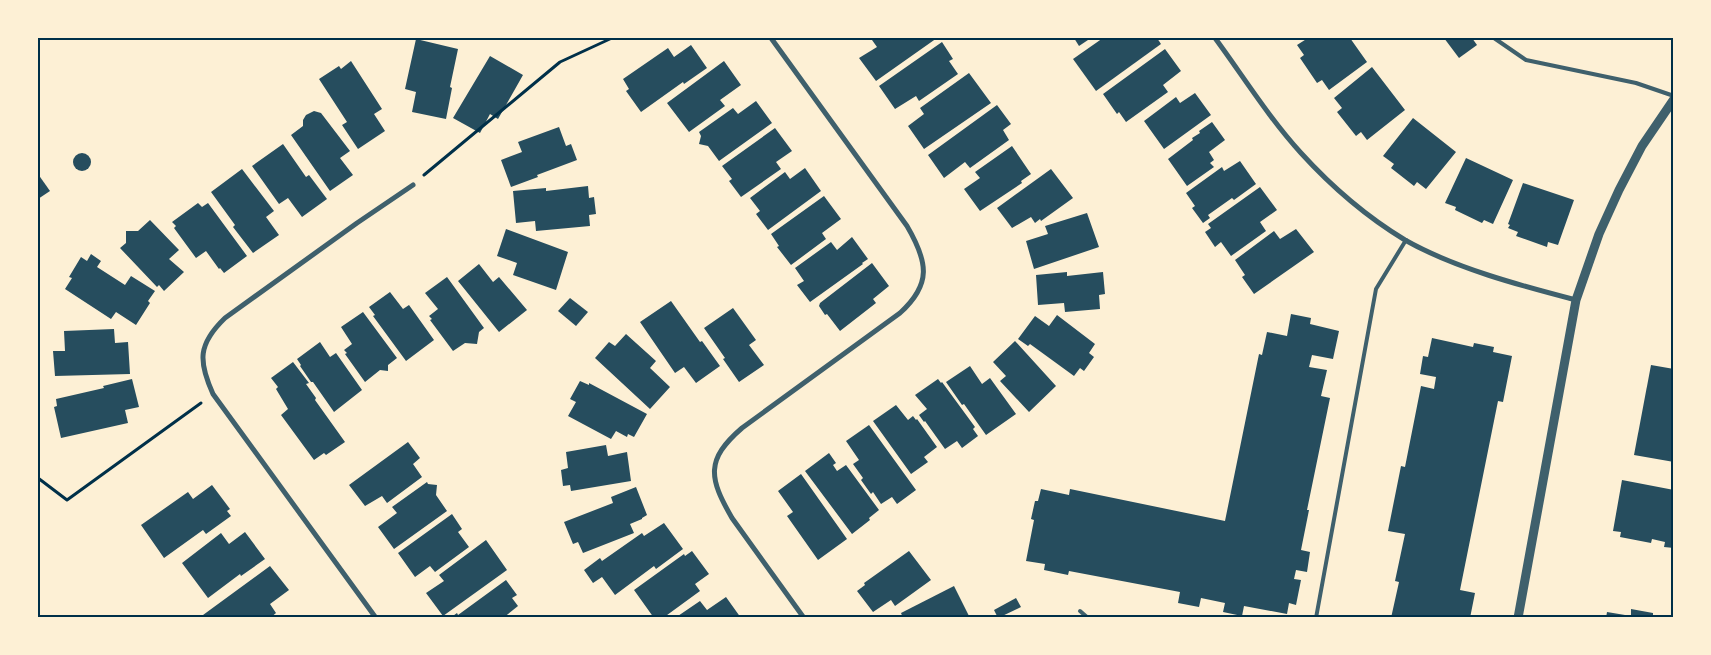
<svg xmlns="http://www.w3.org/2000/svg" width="1711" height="655" font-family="'Golos Text',sans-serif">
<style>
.building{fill:#264d5e}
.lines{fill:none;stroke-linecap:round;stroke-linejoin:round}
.path{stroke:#003049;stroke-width:3}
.service{stroke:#3f606c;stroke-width:4}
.minor{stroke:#3f606c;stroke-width:5}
.tertiary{stroke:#3f606c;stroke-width:9}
.neatline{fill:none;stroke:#003049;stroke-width:2}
</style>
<rect width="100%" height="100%" fill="#fdf0d5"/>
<!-- building -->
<g class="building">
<polygon points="875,38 937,38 876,81 859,58 877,47 872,40"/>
<polygon points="1074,38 1091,38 1079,46"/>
<polygon points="1103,38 1157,38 1161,44 1096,91 1073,59"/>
<polygon points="1308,38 1350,38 1367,62 1329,90 1322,80 1317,83 1300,58 1304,55 1297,45"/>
<polygon points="1444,38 1472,38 1477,45 1459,58"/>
<polygon points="416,39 458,49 450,87 452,88 446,119 412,112 416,92 405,89"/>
<polygon points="942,42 953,59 949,61 958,74 919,101 916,96 895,109 879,86"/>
<polygon points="691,45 707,68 684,84 683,82 641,112 626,91 629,89 623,79 668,48 674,57"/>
<polygon points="1165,49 1181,71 1163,85 1168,92 1126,122 1119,112 1117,114 1103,94"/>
<polygon points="490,56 523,75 498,119 490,114 480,133 453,118"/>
<polygon points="351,61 382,109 374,114 385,131 358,149 342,125 347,122 319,79 339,66 341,69"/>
<polygon points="724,61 741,85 720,100 725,106 689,132 667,103"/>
<polygon points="1372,67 1405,110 1367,140 1361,132 1356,136 1337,112 1342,108 1334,98"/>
<polygon points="969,73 991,103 924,149 908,126 924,114 920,108"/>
<polygon points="1195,93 1211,115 1164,149 1144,121 1176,97 1180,103"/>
<polygon points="756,101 772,123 719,161 708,146 699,144 701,136 699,132 733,108 738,114"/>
<polygon points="997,105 1011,124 1003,130 1009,140 970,168 965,162 944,178 928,155"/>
<polygon points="314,111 321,113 350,151 340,158 353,175 330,191 291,135 303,126 303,120 306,115"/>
<polygon points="1413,118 1456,152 1426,189 1417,182 1414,186 1391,168 1394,164 1383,156"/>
<polygon points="1212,122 1225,140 1209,152 1214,160 1210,163 1214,167 1187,186 1168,159 1193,140 1192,138 1200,133 1199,131"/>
<polygon points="559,127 566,146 571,144 577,160 537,175 538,177 511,187 501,160 522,152 518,142"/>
<polygon points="775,128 792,151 776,162 781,169 741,197 729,181 732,179 722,166"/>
<polygon points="283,144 306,177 309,175 327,199 302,217 288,198 279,204 252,166"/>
<polygon points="1012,146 1031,174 1021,181 1022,183 980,211 964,189 980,178 975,172"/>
<circle cx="82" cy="162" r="9"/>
<polygon points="1466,158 1513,180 1493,224 1484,220 1482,223 1455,210 1456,207 1445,203"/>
<polygon points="1240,161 1256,184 1234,200 1232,198 1208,215 1210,218 1203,223 1192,208 1195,206 1186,193 1222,167 1224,171"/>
<polygon points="805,168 821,191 768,230 756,214 760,211 750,198 785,172 790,179"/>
<polygon points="242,169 274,211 266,217 279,235 253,253 233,227 235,225 211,192"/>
<polygon points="1051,169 1073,198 1041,221 1040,219 1035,223 1031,217 1012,228 997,208"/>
<polygon points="38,174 50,191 38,199"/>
<polygon points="1523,183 1574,200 1558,245 1548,242 1547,247 1516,236 1518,232 1508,228 1510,225 1508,224"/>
<polygon points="588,186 589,198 594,197 596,214 589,215 590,226 536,231 535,221 516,223 513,191 546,188 546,191"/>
<polygon points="1260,187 1277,210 1260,222 1266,231 1231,256 1221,242 1215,247 1205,232 1211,228 1208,224"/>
<polygon points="824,196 841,219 822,233 826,239 791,265 777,247 779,246 771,234"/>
<polygon points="198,203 202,207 208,203 247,256 224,273 220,268 219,269 206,251 196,258 174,228 176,226 172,222"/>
<polygon points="1087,213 1099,247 1034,269 1026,241 1048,234 1045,226"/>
<polygon points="150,220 179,250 169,259 184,272 164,291 159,285 157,287 120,248 126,243 126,231 138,231"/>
<polygon points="506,229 568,252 556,290 513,275 517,263 497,256"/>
<polygon points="1296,229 1314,252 1254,294 1242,277 1245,275 1235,260 1274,231 1280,239"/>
<polygon points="852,237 868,259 862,263 863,264 810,302 797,285 804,281 795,268 831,242 837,250"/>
<polygon points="91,254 101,261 97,267 125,285 131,276 155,291 148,301 150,303 136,325 116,312 111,319 65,289 72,278 69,277 81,257 87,261"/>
<polygon points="872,263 889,286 873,299 876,303 840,331 827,314 825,315 819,306 820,303"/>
<polygon points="479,264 493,282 499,277 527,310 499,332 458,281"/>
<polygon points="1067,272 1067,276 1103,272 1105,294 1099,295 1100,309 1065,312 1064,303 1038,305 1036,275"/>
<polygon points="447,277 484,328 479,332 477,344 465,343 453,351 430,320 432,319 429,316 438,309 425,293"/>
<polygon points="390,292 403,309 409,305 434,340 406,361 373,316 375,315 369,307"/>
<polygon points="570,298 588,312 576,326 558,311"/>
<polygon points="671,301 700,342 702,341 720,366 696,383 684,367 675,373 640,322"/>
<polygon points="733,308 756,340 749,345 764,365 739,382 723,359 725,358 704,328"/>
<polygon points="363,312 397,358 388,365 388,371 380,370 365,382 345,354 347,353 344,350 352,344 341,327"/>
<polygon points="1291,314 1311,318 1310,324 1339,331 1333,359 1312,355 1309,367 1327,370 1321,396 1330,398 1307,510 1309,510 1301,550 1310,552 1307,572 1296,570 1294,579 1301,580 1296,605 1289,603 1287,614 1244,606 1242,616 1223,612 1225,603 1201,598 1199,607 1178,603 1180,592 1069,571 1068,575 1044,570 1045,564 1026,561 1034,520 1031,519 1035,501 1038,501 1041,489 1069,495 1070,489 1225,521 1259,354 1262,355 1267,332 1287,336"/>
<polygon points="1057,315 1095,344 1089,353 1094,357 1084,371 1080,368 1074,376 1030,344 1028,346 1018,339 1035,316 1049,326"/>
<polygon points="114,329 115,343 128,342 130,374 55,376 53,351 65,351 64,331"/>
<polygon points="626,334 656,361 650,368 670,387 650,409 595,358 609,342 615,346"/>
<polygon points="1432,338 1473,347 1474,343 1494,347 1493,352 1512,356 1503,402 1498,401 1460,590 1475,593 1470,618 1391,618 1399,582 1395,581 1405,534 1388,531 1401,466 1405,467 1421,386 1434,389 1436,377 1420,374 1423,356 1428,357"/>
<polygon points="1015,341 1056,386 1029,412 1000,381 1006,376 993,362"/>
<polygon points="320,342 330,357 336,353 362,390 334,412 313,382 311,382 300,366 301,365 297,359"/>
<polygon points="293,362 309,383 306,384 316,398 315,400 345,442 326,455 324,453 314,460 281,415 288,409 276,389 278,387 271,378"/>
<polygon points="1651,365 1674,369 1674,462 1634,455"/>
<polygon points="970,366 982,384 990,378 1016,414 986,435 964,404 962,405 946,382"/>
<polygon points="132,379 139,407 125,410 128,423 61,438 54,407 57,406 56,399 104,388 103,386"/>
<polygon points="938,379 941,383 942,382 975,427 973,429 978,436 962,448 957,441 945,449 925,421 924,422 919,415 927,409 915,395"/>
<polygon points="580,381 589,385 589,383 647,414 634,437 628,434 627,437 616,431 611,439 568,416 576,402 570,399"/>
<polygon points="896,405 908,420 913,416 916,420 917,419 937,447 924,457 928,462 911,474 873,421"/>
<polygon points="869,425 916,490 897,504 892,497 881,504 873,492 871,494 861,480 863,478 853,464 859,460 846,441"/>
<polygon points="408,442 420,458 413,464 422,477 387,503 382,496 365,506 349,485"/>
<polygon points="606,445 608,456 627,452 631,481 571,491 570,485 563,486 561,470 568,468 566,452"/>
<polygon points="829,453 836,463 833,465 837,471 846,465 879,510 869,518 870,520 852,534 805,471"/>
<polygon points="801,474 847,539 818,560 787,516 793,512 778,491"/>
<polygon points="1622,480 1674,490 1674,548 1664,547 1665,542 1652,539 1651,543 1620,537 1621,532 1613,531"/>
<polygon points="427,482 428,484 437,485 436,495 447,511 394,549 378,527 397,513 392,507"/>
<polygon points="212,485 230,509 227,511 231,516 206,534 203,530 164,558 141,525 188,492 193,499"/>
<polygon points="636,487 647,515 642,518 642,519 630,524 634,533 583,553 578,542 573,544 564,522 613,503 611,497"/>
<polygon points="452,514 462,529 458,532 469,547 435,572 430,566 415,577 398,553"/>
<polygon points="664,523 683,549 656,569 654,566 615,595 602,577 593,583 584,570 600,558 602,561 642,533 644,536"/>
<polygon points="245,532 265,559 241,576 240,574 208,598 182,563 221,533 229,544"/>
<polygon points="486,540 507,570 443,616 426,593 444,581 439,575"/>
<polygon points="692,551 709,574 695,584 700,591 663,618 654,618 634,590 684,554 685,556"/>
<polygon points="909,551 931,580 895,606 891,600 873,612 857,591 865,585 864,583"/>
<polygon points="270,566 289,590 270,604 276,613 270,618 205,618 203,615"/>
<polygon points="506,580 517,595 512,598 518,606 503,618 450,618 457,613 458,615"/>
<polygon points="954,586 970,618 903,618 901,613"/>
<polygon points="726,597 741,618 675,618 700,601 707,610"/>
<polygon points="1016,598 1021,607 998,618 994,610"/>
<polygon points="1631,609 1653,613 1653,618 1606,618 1607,612 1631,616"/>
</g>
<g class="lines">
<!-- path -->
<g class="path">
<polyline points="424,175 560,62 612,38"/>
<polyline points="38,478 67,500 201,403"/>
</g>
<!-- service -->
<g class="service">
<polyline points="1494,38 1526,60 1636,83 1674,96"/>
<polyline points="1080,611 1088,618"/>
<polyline points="1316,618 1376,289 1406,240"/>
</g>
<!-- minor -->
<g class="minor">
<path d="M771,38l136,188c21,36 25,58 -7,87l-158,115c-37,32 -33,50 -10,90l72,100"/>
<path d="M1215,38c28,38 54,80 86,115 30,33 66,64 104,87 49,28 117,46 171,60"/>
<path d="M376,618l-163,-224c-15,-33 -15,-50 12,-76l132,-95 56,-38"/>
</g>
<!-- tertiary -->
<polyline class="tertiary" points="1518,618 1576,300 1599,234 1619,190 1642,146 1674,99"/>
</g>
<!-- border -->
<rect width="1711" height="655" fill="none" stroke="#fdf0d5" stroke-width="78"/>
<rect x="39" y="39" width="1633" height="577" class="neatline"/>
</svg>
